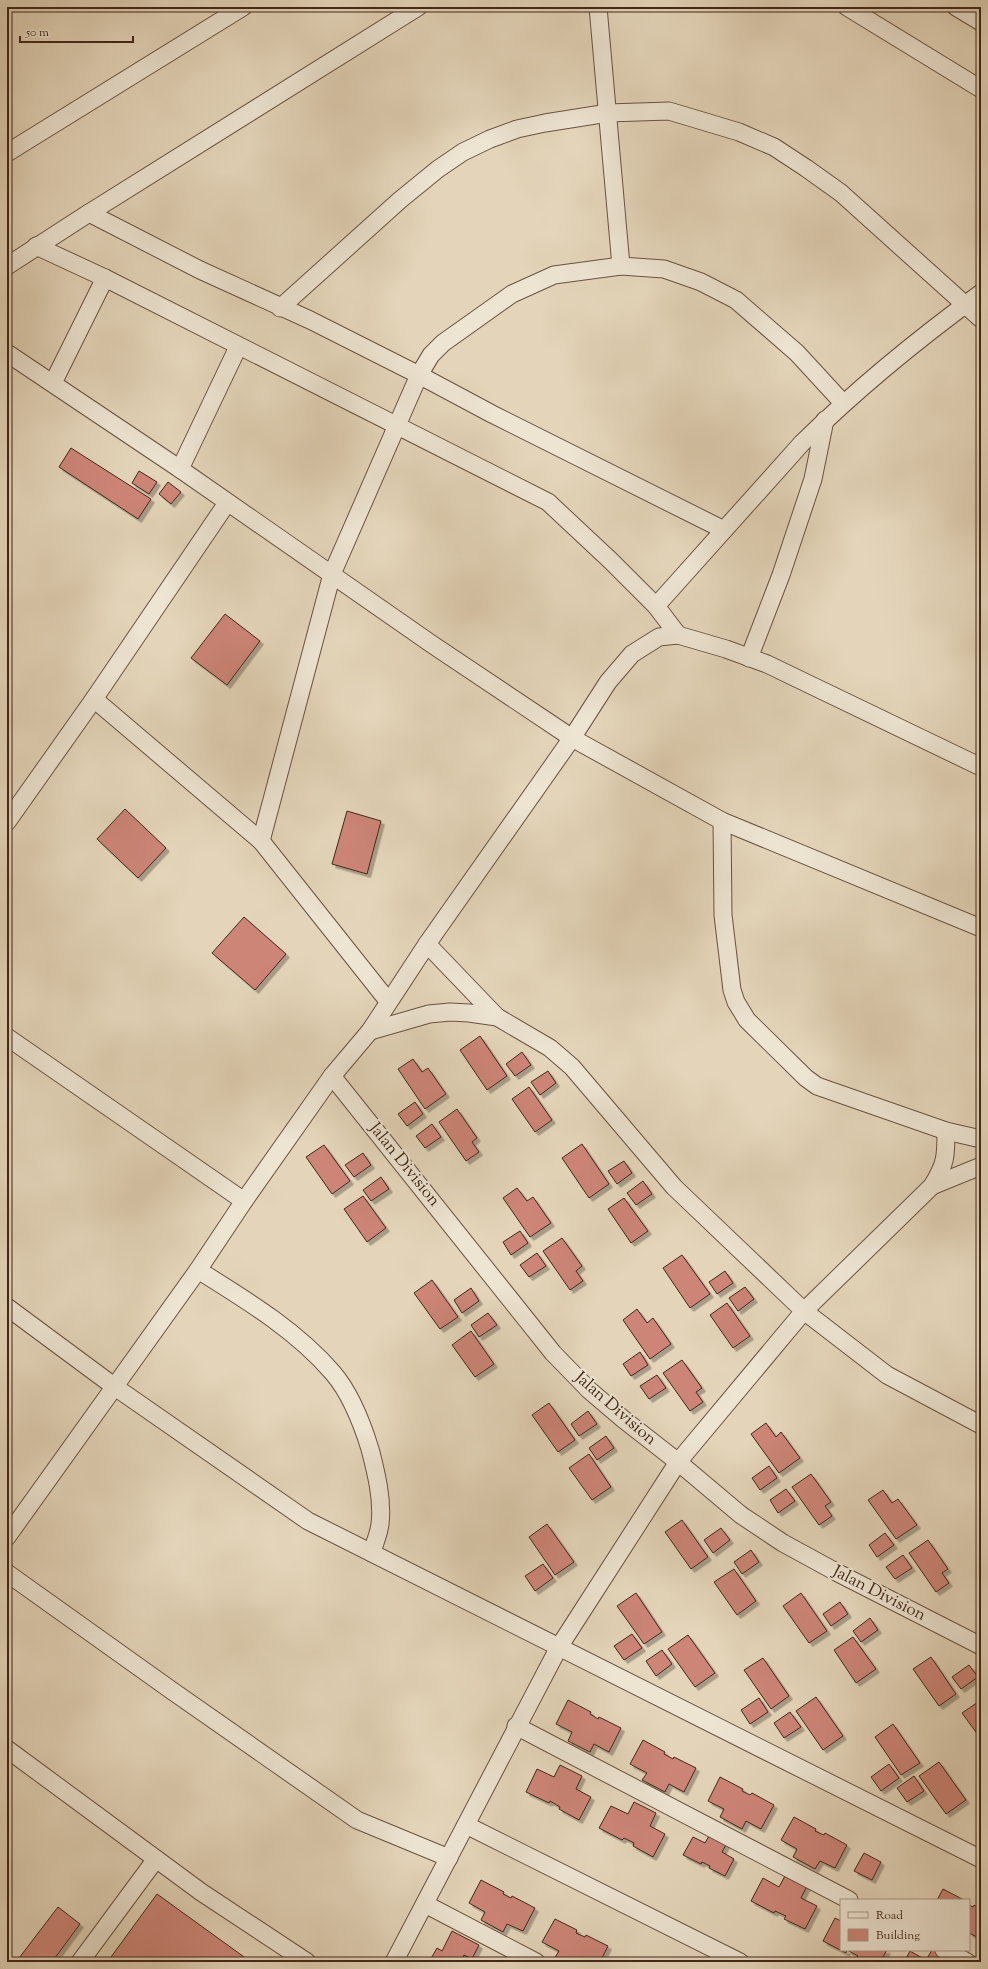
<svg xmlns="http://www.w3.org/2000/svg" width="988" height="1969" font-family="'Sorts Mill Goudy',serif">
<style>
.building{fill:#cd8578;stroke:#412718;filter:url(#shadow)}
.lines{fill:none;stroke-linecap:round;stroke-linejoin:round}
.minor-casing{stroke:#6a5240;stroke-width:19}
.minor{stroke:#ede4d2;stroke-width:17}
.labels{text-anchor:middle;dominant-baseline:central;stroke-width:4;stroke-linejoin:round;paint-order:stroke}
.street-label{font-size:17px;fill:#412718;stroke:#ede4d2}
</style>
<defs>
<filter id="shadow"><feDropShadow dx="3.5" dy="3.5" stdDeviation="0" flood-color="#0004"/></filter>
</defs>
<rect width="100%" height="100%" fill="#e4d5ba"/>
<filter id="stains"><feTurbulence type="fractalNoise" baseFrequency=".005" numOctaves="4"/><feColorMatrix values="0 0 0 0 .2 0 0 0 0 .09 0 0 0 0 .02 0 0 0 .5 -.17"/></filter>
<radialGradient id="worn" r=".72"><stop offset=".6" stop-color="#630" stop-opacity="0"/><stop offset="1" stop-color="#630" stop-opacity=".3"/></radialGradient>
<!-- building -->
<g class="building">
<polygon points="71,448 151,499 138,519 59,467"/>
<polygon points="139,471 157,482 149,494 132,483"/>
<polygon points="168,482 181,492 171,504 159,494"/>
<polygon points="225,614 260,641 227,685 191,658"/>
<polygon points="125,809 166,848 138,878 97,839"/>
<polygon points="347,811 381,821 367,874 332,864"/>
<polygon points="244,917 286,954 255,990 212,953"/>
<polygon points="480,1036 507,1076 487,1090 460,1050"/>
<polygon points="522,1052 531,1065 515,1076 506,1064"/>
<polygon points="413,1059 422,1072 428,1068 446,1094 425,1109 398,1069"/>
<polygon points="548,1071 556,1083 540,1095 531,1082"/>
<polygon points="529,1087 552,1120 535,1132 512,1099"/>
<polygon points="415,1102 423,1114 407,1126 398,1114"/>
<polygon points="457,1109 477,1138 472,1142 479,1152 466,1161 439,1122"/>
<polygon points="432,1124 441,1137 425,1148 416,1136"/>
<polygon points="582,1144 609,1184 589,1198 562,1158"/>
<polygon points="324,1145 350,1181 332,1194 306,1157"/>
<polygon points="363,1153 371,1165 354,1177 345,1165"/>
<polygon points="624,1161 632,1173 617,1184 608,1171"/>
<polygon points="381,1177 389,1189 371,1201 363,1190"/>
<polygon points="643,1181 652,1194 636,1205 627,1193"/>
<polygon points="517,1188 527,1201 533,1197 551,1223 530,1237 503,1198"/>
<polygon points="363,1196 386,1228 367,1242 344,1209"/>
<polygon points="624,1198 648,1231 631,1243 608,1209"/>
<polygon points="520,1231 528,1243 511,1255 503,1242"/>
<polygon points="562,1238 582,1266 576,1271 583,1281 570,1290 543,1251"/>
<polygon points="537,1253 546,1266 529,1277 520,1265"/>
<polygon points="682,1255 710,1294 690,1308 663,1268"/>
<polygon points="725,1271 733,1283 717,1294 709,1282"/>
<polygon points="432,1280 458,1317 440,1329 414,1293"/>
<polygon points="745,1287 754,1299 738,1311 729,1298"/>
<polygon points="471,1288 479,1301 462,1313 454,1300"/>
<polygon points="727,1303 750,1336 733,1348 710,1315"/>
<polygon points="637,1309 647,1323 653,1318 671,1344 650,1359 623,1320"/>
<polygon points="488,1313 497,1325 479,1337 471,1325"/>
<polygon points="471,1331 494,1364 475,1377 452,1345"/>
<polygon points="640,1352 648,1365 631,1376 623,1364"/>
<polygon points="682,1360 702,1388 696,1392 703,1402 690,1411 663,1373"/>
<polygon points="657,1375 666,1388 649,1399 640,1386"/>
<polygon points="549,1403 575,1440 558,1452 532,1415"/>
<polygon points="588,1411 597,1424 579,1436 571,1424"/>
<polygon points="766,1423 776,1437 781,1432 800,1458 779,1473 751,1434"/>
<polygon points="606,1436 614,1448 597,1460 589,1448"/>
<polygon points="589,1454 611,1487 592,1500 569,1468"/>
<polygon points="769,1466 777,1478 760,1490 752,1478"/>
<polygon points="811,1474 831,1502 825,1506 832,1516 819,1525 792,1487"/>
<polygon points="786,1489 795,1501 778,1513 770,1500"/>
<polygon points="883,1490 892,1503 898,1499 917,1525 896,1539 868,1500"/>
<polygon points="682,1520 708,1557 691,1569 665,1532"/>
<polygon points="547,1524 574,1562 555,1575 529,1537"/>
<polygon points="721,1528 730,1540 713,1553 704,1540"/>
<polygon points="885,1533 894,1545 877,1557 869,1545"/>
<polygon points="928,1540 948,1569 942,1573 949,1583 936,1592 909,1553"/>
<polygon points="751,1550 759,1562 742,1574 734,1562"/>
<polygon points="903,1555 912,1568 895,1579 886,1567"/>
<polygon points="543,1564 553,1578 535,1591 525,1576"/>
<polygon points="734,1569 756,1601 737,1615 714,1582"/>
<polygon points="636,1593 662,1632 644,1644 617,1606"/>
<polygon points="801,1593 827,1631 809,1643 783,1606"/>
<polygon points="840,1602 848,1614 831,1626 823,1614"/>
<polygon points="870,1618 878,1630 861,1642 853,1631"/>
<polygon points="632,1634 642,1648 624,1660 614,1646"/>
<polygon points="688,1635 715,1673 695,1687 668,1649"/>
<polygon points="853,1637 876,1669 856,1683 834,1650"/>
<polygon points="662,1650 672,1664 656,1676 646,1661"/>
<polygon points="931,1657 956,1694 939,1706 913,1669"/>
<polygon points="763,1658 789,1696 771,1709 744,1670"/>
<polygon points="969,1665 978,1677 961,1689 952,1677"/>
<polygon points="816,1697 843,1736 823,1750 796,1711"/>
<polygon points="759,1698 768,1712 750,1724 741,1710"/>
<polygon points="568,1700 591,1712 590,1714 598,1719 599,1717 621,1728 609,1752 594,1744 590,1752 568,1741 572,1732 556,1724"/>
<polygon points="981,1700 981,1739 962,1713"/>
<polygon points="790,1712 801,1727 784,1738 774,1723"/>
<polygon points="893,1724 920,1763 901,1775 875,1737"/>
<polygon points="643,1740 665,1752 664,1754 673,1759 674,1757 696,1768 684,1792 669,1784 665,1792 642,1780 647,1773 630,1764"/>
<polygon points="939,1762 966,1800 946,1814 919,1776"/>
<polygon points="889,1764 899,1778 881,1791 871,1777"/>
<polygon points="560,1765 582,1776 576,1789 591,1797 579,1820 559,1809 560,1807 550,1801 549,1803 526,1792 537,1769 554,1777"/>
<polygon points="914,1776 924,1791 907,1802 897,1788"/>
<polygon points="720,1777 743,1789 742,1791 750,1795 752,1793 774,1805 761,1829 746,1821 742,1829 720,1817 724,1809 708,1801"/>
<polygon points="634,1802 656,1813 650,1826 665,1834 653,1857 633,1846 634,1843 624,1838 622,1840 599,1828 611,1806 628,1814"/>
<polygon points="794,1817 816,1829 815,1831 824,1835 825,1833 847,1845 835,1868 820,1861 815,1869 793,1857 797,1849 781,1840"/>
<polygon points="710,1834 727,1843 722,1852 734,1859 725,1876 709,1868 710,1866 702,1862 701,1864 683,1855 693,1837 705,1843"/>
<polygon points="864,1853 881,1862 872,1880 854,1871"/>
<polygon points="786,1874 807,1886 801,1898 817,1906 805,1929 784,1919 786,1916 775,1911 774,1913 751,1901 763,1878 779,1887"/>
<polygon points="481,1880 504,1892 503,1894 511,1898 512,1896 535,1908 523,1931 507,1924 503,1932 481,1920 485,1912 469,1903"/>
<polygon points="943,1889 964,1900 937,1900"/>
<polygon points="157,1894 251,1962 119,1962 111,1957"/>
<polygon points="969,1905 973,1907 974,1905 981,1909 981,1939 969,1933"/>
<polygon points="58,1907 80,1924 52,1962 16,1962"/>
<polygon points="835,1918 841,1921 841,1950 887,1950 880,1962 864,1962 856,1958 858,1956 847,1950 846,1953 823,1941"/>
<polygon points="555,1919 577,1930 576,1933 585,1937 586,1935 608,1946 600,1962 560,1962 554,1959 559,1951 542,1942"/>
<polygon points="452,1931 479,1945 472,1959 464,1955 461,1961 464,1962 429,1962 437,1948 442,1951"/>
<polygon points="932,1950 938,1950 953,1962 904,1962 910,1951 926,1960"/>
</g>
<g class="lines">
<!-- minor casing -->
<g class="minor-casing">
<g id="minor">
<polyline points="598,7 621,266"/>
<polyline points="847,7 981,89"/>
<polyline points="956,7 981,22"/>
<polyline points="7,153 243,7"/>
<polyline points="89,213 418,7"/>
<polyline points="36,246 105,278 548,502 611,561 656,606 678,635"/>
<polyline points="7,266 89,213 200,270 310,320 419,375 492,414 724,530"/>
<polyline points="280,308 400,200 438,169 463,152 490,139 517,129 545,123 608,113 669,111 739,132 774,147 806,168 841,193 981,319"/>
<polyline points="7,353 180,469 433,645 572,738 722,821 981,928"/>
<polyline points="53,383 105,278"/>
<polyline points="180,469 238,347"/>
<path d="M656,606l146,-163c56,-55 116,-104 179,-150"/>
<polyline points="749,658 781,575 813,479 825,420"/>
<polyline points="94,699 261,841 388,1001"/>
<polyline points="722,821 723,915 732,990 736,1002 747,1020 806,1078 817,1086 946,1131 981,1139"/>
<polyline points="7,822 94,699 227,503"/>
<polyline points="261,841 332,574 419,375 431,355 443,343 512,294 554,275 621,266 664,269 701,282 736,300 797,353 843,403"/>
<polyline points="427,944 497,1017"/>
<polyline points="370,1031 429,1014 450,1012 469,1013 497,1017 550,1048 572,1067 674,1187 804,1311 887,1375 981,1425"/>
<polyline points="7,1037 244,1201"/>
<polyline points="332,1076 553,1353 589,1390 623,1419 678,1462 741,1515 783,1543 838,1573 981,1646"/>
<polyline points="932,1186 981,1166"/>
<path d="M198,1270c48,30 98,60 135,103 18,21 29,50 37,76 6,23 13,51 10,75 -1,10 -6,20 -8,29"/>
<polyline points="7,1307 115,1387 308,1521 981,1859"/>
<polyline points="7,1537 198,1270 244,1201 332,1076 370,1031 427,944 572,738 608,682 632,654 659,637 678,635 726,649 767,664 981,767"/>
<polyline points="7,1573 171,1690 357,1820 449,1858"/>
<polyline points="516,1726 849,1900"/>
<polyline points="7,1749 201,1892 307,1962"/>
<polyline points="466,1825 740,1962"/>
<polyline points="425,1904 536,1962"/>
<polyline points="944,1950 967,1962"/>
<polyline points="80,1962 156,1859"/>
<path d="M394,1962l165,-315 119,-185 126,-151 128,-125c14,-22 14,-30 14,-55"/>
</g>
</g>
<!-- minor -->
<use href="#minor" class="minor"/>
</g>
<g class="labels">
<!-- street labels -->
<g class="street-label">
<text transform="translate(404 1165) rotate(51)">Jalan Division</text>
<text transform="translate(615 1409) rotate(41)">Jalan Division</text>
<text transform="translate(879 1594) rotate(27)">Jalan Division</text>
</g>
</g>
<!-- margin -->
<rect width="988" height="1969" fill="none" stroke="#e4d5ba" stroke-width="24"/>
<rect x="8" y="8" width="972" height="1953" fill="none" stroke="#412718" stroke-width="2"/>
<rect x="12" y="12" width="964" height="1945" fill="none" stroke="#412718"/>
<!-- legend -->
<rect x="840" y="1899" width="130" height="52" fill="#ede4d2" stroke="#a89888"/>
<rect x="848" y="1912" width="20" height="6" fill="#ede4d2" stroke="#a89888"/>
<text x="876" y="1919" font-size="12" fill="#412718">Road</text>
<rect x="848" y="1929" width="20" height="12" fill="#cd8578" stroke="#a89888"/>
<text x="876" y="1939" font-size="12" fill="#412718">Building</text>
<!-- scale -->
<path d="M20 36v6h113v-6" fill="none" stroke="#412718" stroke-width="2"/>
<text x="26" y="36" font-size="12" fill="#412718" stroke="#ede4d2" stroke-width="3" paint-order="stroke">50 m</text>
<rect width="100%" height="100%" filter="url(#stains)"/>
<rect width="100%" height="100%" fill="url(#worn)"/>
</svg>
